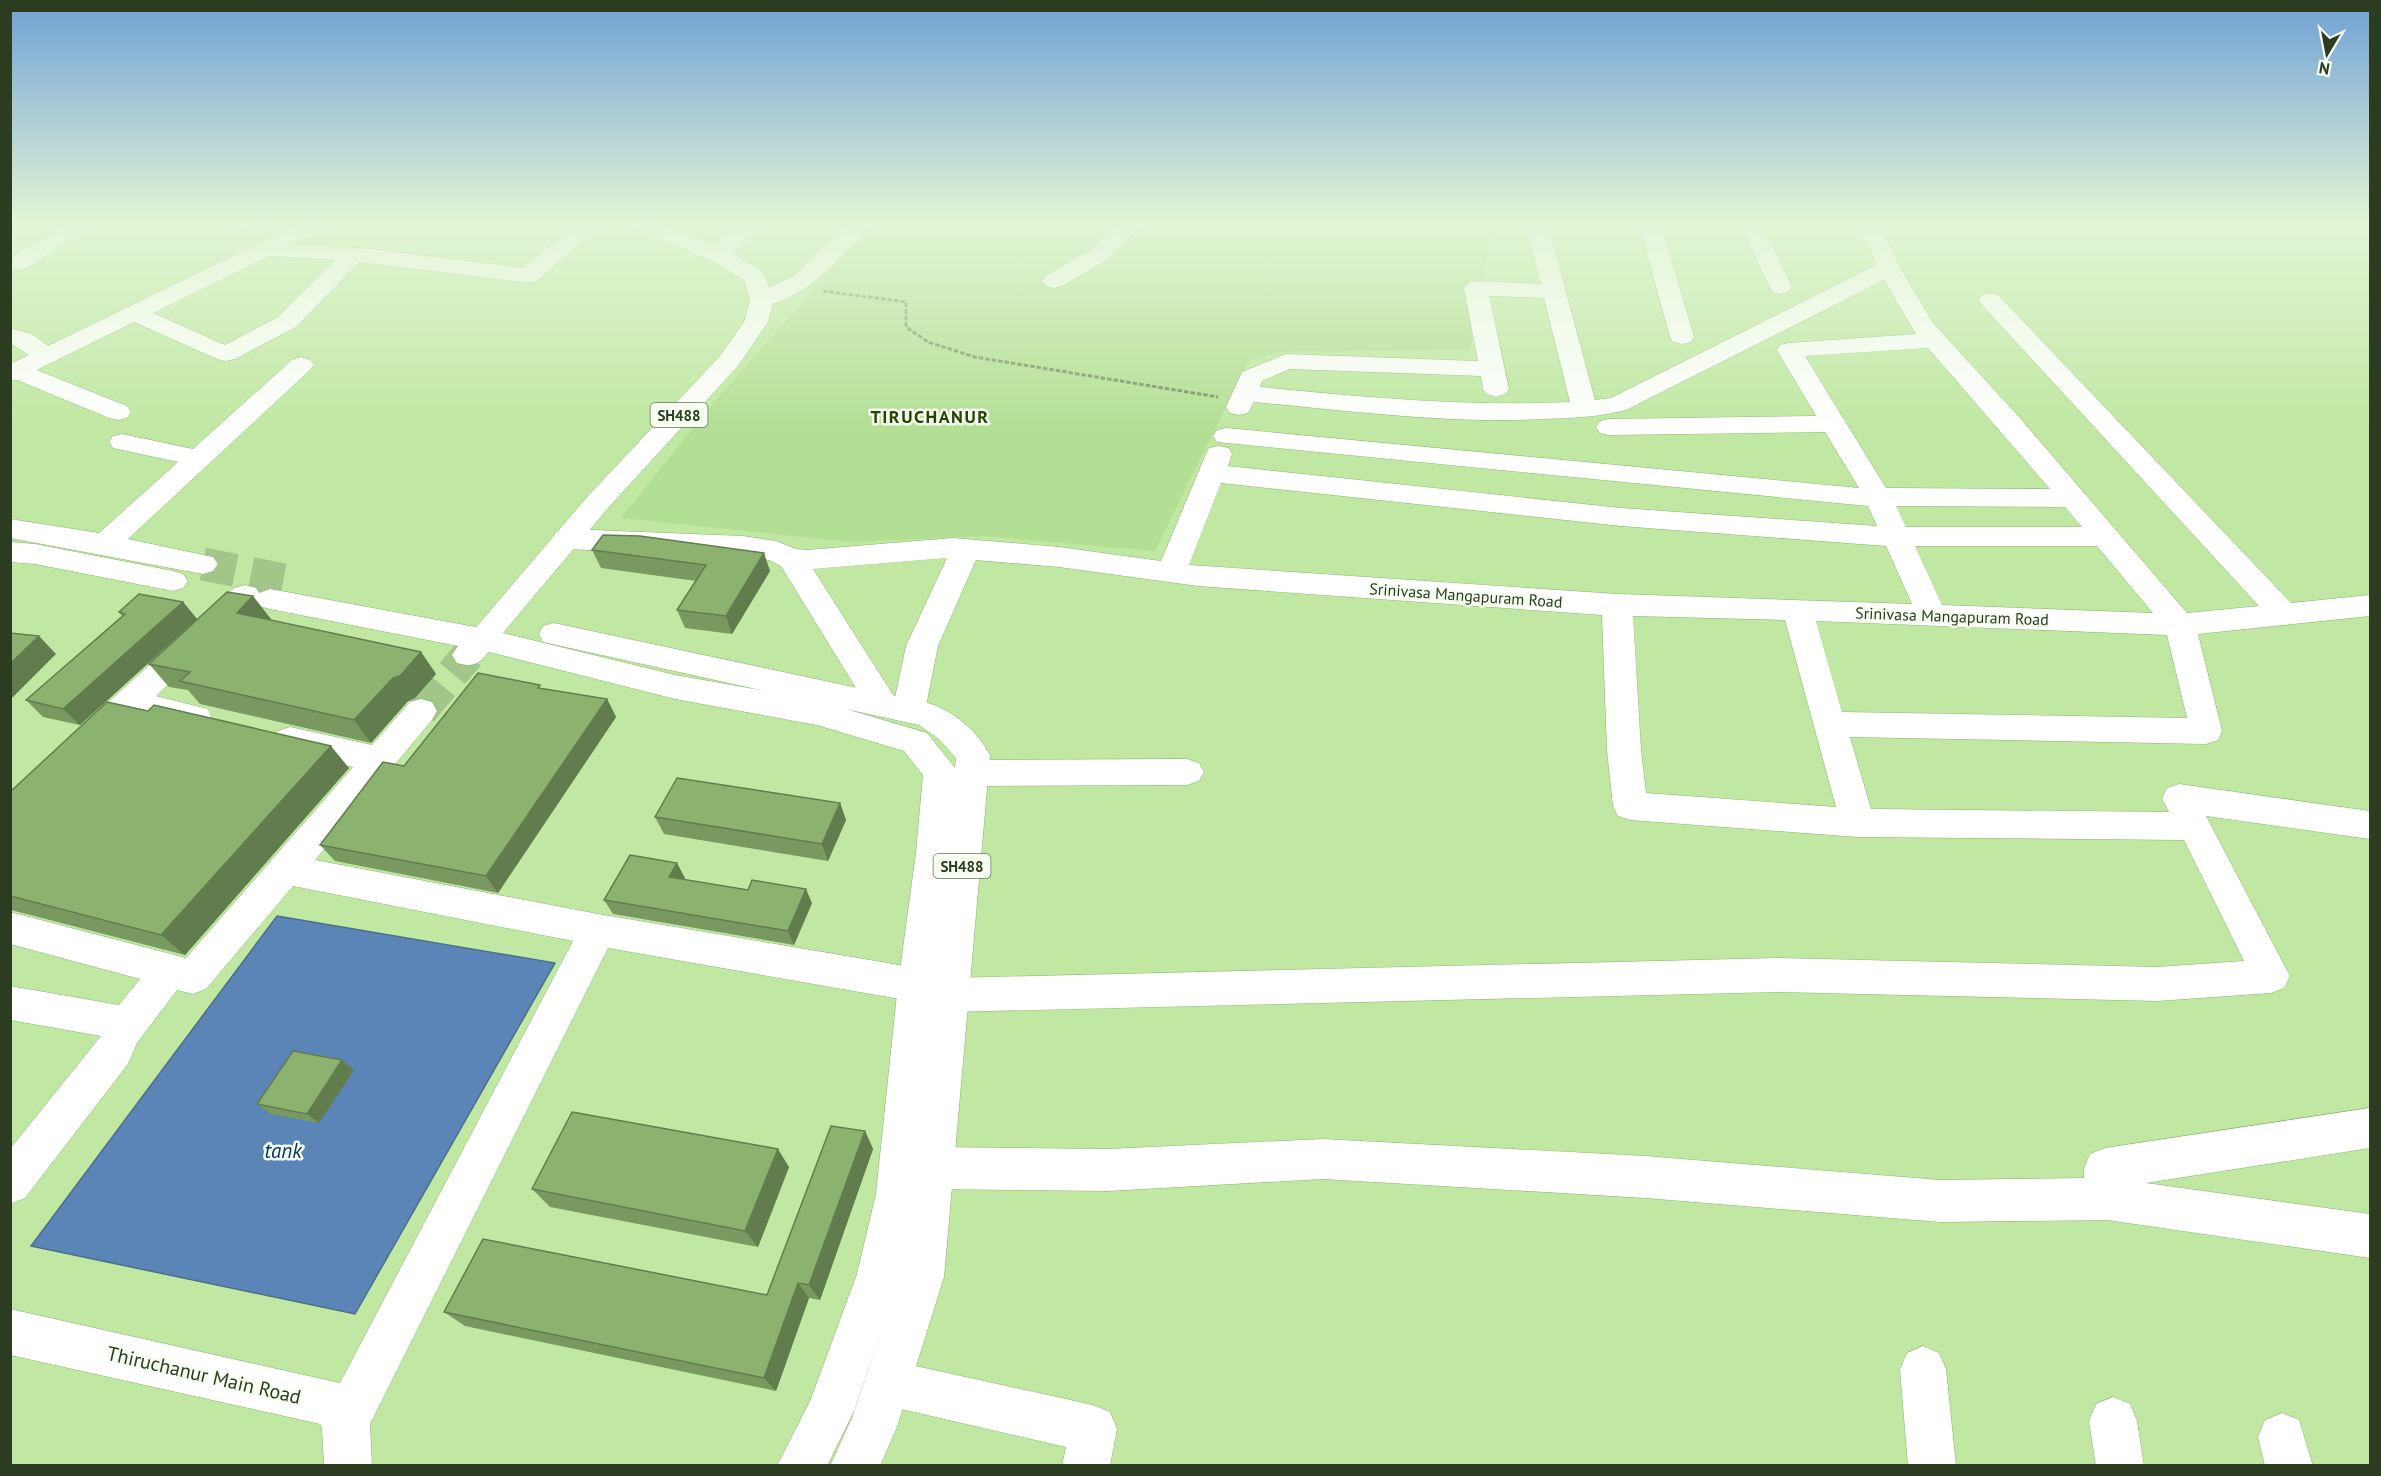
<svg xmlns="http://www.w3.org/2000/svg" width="2381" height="1476" font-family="'PT Sans',sans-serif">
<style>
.built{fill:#b3df94}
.water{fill:#5a85b6;stroke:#4c6f89;stroke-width:1.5}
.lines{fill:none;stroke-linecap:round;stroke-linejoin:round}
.minor-tunnel{stroke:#a2c689;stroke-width:33;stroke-dasharray:33 16;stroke-linecap:butt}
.minor-casing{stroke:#8cb370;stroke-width:1}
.major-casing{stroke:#8cb370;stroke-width:1}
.path{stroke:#769262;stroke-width:3;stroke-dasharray:4.5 2;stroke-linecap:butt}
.minor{fill:#fff;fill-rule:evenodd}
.major{fill:#fff;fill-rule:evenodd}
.wall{fill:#78995f}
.shaded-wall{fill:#617d4e}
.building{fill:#8bb26f;stroke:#617d4e;stroke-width:1.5}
.labels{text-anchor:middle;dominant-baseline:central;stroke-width:5;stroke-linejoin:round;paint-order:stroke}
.shield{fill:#f5fef0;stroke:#68765f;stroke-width:1.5}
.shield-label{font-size:15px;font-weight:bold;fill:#2c3c21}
.street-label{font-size:16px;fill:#2c3c21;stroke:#f5fef0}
.far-district-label{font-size:18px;font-weight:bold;letter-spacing:1.5px;fill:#254600;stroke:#f5fef0}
.near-street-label{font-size:20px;fill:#2c3c21;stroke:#f5fef0}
.near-water-label{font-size:21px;font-style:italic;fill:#043563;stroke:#f5fef0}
</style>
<rect width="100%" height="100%" fill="#c0e8a3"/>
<!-- built -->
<polygon class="built" points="875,221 1493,221 1470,349 1279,352 1249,360 1155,551 983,536 850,542 621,518 707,410"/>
<!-- water -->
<polygon class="water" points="277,916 555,963 355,1314 31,1246"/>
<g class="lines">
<!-- minor-tunnel -->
<g class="minor-tunnel">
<polyline points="203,564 289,581"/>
<polyline points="421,711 468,655"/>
</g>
<!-- minor casing -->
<g class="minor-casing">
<g id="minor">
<polygon points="69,221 96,221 93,226 27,268 19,270 11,268 11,258"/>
<path d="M223,221h48l25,5 12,-5h31l-3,5 -43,18 78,5 153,19 56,-47h25l-68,60 -8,2 -170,-21 -63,65 -61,32 -9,2 -9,-2 -83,-37 -97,48 90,36 4,6 -4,6 -9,2 -9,-2 -92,-38 -7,1v-17l19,-9 -19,-12v-15l22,6 16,12 228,-111 -50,-9zM269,256l66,4 -57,57 -53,28 -72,-32z"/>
<polygon points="742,221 766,221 727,260 719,262 711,260 708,255 711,250"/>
<path d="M849,221h24c-9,13 -51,56 -63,64 -15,10 -39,24 -56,20l-4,-5 4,-5 41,-20z"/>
<polygon points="1121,221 1145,221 1108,259 1062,286 1054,288 1046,286 1042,281 1046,276 1092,249"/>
<path d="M1525,221h22l48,179 16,-2 265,-133 -7,-18 -18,-26h22l18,26 9,21 33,55 86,94 168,196 72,-7 -277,-301 -4,-5 4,-5 8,-2 8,2 293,308 79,-8v21l-172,18 24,97 -4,9 -12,4 -356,-7 21,72 298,3 -7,-14 5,-10 12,-4 191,27v28l-164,-23 84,160 -6,12 -13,5 -114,8 -379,-9 -828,20 -14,-5 -5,-11 -14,6 -309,-54 -238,476 2,42h-48l-2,-38 -2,-4 -310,-69v-46l330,74 233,-442 -280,-55 -87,103 -13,5 -16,-4 -40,53 -9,21 -103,134 -15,6v-55l91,-113 -91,-16v-34l109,19 21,-26 -130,-35v-32l176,46 167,-191 -75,-18 -5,-9 5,-9 12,-4 82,18 38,-43 11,-3 11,3 5,9 -5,9 -117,140 283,54 319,54 14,5 5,11 14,-6 828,-20 379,9 87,-6 -60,-121 -326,-3 -228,-17 -12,-4 -5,-10 -6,-56 -5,-135 -404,-29 -139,-19 -83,-7 -38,86 -13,65 -5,9 -11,3 -11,-3 -4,-6 -11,3 -11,-3 -91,-148 -12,-6 -26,-4 -177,-7 -10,-3 -4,-7 4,-7 10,-3 177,7 33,5 20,8 11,1 146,-12 106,9 102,14 45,-107 3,-6 10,-2 10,2 3,6 -4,12 393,42 256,18 -9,-20 -651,-64 -4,-6 4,-6 9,-2 633,60 -34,-56 -216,3 -9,-2 -4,-6 4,-6 9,-2 207,-3 -39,-66 3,-5 9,-2 127,-9 -32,-54 -258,130c-27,7 -53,8 -81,9 -97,5 -194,-8 -291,-17l-6,11 -9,2 -9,-2 -4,-6 16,-35 44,-18 192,7 -14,-73 4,-5 8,-2 65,3zM1489,296l55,2 26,104c-104,5 -207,-5 -310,-15l2,-6 28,-12 191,7 2,13 4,5 9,3 9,-3 4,-5zM1928,348l122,141 -164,-1 -81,-132zM1221,483l400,43 265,20 26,58 -295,-10 -428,-29zM1896,506l169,1 17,20h-176zM1915,546h182l56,67 -211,-8zM947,558l-41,88 -11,52 -82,-129zM1633,616l152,4 51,187 -190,-14 -5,-43zM1816,621l351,14 20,83 -345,-6z"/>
<polygon points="1638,221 1660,221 1694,337 1691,342 1682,344 1673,342 1670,337"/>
<polygon points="1738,221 1760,221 1792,287 1788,292 1780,294 1772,292"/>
<polygon points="301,357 310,360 314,365 310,370 128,539 213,557 218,564 213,571 203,574 10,538 10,519 99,533 178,462 113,448 109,442 113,436 122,434 193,449 292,360"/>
<polygon points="10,542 35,544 173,571 183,574 188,581 183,588 173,591 35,564 10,562"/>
<path d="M245,585l11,3 3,5 11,-4 211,39 11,3 4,8c-10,18 -17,31 -39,24l-5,-8 6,-9 -188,-37 -11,-3 -3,-5 -100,95 52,13 4,9 -4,9 -12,3 -61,-14c-17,16 -29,38 -55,30l-4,-9 4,-9 154,-140z"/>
<polygon points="1187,759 1199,763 1204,772 1199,781 1187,785 972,786 960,782 955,773 960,764 972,760"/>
<polygon points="2370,1108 2370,1148 2146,1183 2370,1214 2370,1258 2107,1220 1940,1222 1645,1198 1323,1179 1108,1191 932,1189 917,1183 911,1168 917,1153 932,1147 1108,1149 1323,1139 1645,1156 1940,1180 2084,1178 2084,1169 2090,1154 2105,1148"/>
<polygon points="1923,1346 1939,1353 1946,1369 1956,1466 1908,1466 1900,1369 1907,1353"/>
<polygon points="888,1360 1093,1405 1110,1412 1117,1429 1110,1466 1062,1466 1066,1447 888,1406 871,1400 865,1383 871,1366"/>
<polygon points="2113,1397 2130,1404 2137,1421 2144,1466 2096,1466 2089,1421 2096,1404"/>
<polygon points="2282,1413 2299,1420 2313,1466 2265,1466 2258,1437 2265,1420"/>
</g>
</g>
<!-- major casing -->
<g class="major-casing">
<path id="major" d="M625,221h31l71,29 36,22 11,28 -6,22 -30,44 -130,142 -105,125 172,42 90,16 -222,-49 -4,-8 4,-8 11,-3 374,80c26,8 49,28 62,52l-46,522 -47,150 -17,39h-50l22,-48 31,-92 -29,85 -27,55h-50l34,-67 46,-125 19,-80 22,-209 18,-132 7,-78 -19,-24 -87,-26 -142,-26 -194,-49 -11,-3 -4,-8 122,-143 132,-140 24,-34 6,-22 -6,-20 -33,-20 -83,-34zM846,709l73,16 20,14 17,19 -1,10 -28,-35z"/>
</g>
<!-- path -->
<polyline class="path" points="823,291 906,302 906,327 928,342 975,357 1218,397"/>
<!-- minor -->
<use href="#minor" class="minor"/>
<!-- major -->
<use href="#major" class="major"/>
</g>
<!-- wall -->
<g class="wall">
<polygon points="592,550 770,571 732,634 685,628 677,610 696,581 601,568"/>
<polygon points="183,602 197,619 80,725 43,717 26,700 122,616 119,612"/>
<polygon points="271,619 270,620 421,652 436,674 415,698 408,701 371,743 200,704 188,690 169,687 149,664"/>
<polygon points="542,688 607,699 616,717 498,893 335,861 320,845 404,766"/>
<polygon points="349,768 185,955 11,910 10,792"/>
<polygon points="840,803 846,820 828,861 664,834 655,817"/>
<polygon points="685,878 684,880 812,903 794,945 613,914 604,900"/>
<polygon points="342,1060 354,1070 319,1123 270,1114 257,1104"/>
<polygon points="865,1131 873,1149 820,1300 809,1298 776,1391 465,1326 444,1312 767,1295"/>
<polygon points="789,1167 758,1247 550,1207 532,1189"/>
</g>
<!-- shaded-wall -->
<g class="shaded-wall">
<polygon points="764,553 770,571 732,634 726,616"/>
<polygon points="253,596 271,619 255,636 237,613"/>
<polygon points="183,602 197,619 80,725 63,709"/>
<polygon points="39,636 56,654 10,700 10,664"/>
<polygon points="421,652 436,674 415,698 408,701 371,743 354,720 393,678"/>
<polygon points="607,699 616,717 498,893 486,876"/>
<polygon points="331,746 349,768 185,955 161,935"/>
<polygon points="840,803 846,820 828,861 822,844"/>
<polygon points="677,863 685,878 677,892 669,877"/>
<polygon points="806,889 812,903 794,945 788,931"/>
<polygon points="342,1060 354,1070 319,1123 307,1114"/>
<polygon points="865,1131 873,1149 820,1300 809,1285"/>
<polygon points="778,1149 789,1167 758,1247 745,1231"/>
<polygon points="798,1283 809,1298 776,1391 764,1378"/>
</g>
<!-- building -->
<g class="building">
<polygon points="603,535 640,536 764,553 726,616 677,610 706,565 592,550"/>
<polygon points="227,592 253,596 237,613 421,652 400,676 393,678 354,720 180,681 190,672 149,664"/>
<polygon points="139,594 183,602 63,709 26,700 125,614 119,612"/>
<polygon points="10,633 39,636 10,664"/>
<polygon points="478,673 540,685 538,688 607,699 486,876 320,845 383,762 404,766"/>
<polygon points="107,702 148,711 154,705 331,746 161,935 10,896 10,792"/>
<polygon points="677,778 840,803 822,844 655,817"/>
<polygon points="630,855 677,863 669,877 748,890 752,880 806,889 788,931 604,900"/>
<polygon points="293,1051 342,1060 307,1114 257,1104"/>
<polygon points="572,1112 778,1149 745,1231 532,1189"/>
<polygon points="831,1126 865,1131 809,1285 798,1283 764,1378 444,1312 483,1239 767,1295"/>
</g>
<!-- sky -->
<linearGradient id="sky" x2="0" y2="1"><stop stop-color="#6fa1d4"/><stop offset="0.52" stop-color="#e3f5d6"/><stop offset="1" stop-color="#e3f5d6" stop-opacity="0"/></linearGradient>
<rect width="2381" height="428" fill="url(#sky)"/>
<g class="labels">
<!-- shield labels -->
<g class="shield">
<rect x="650.5" y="403" width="57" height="24" rx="4.5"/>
<rect x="933.5" y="854" width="57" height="24" rx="4.5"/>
</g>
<g class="shield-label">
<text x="679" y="415">SH488</text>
<text x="962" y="866">SH488</text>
</g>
<!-- street labels -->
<g class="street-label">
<text transform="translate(1466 595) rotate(4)">Srinivasa Mangapuram Road</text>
<text transform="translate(1952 616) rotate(2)">Srinivasa Mangapuram Road</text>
</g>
<!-- far-district labels -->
<g class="far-district-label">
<text x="930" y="416">TIRUCHANUR</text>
</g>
<!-- near-street labels -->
<g class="near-street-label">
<text transform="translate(204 1375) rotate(13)">Thiruchanur Main Road</text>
</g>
<!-- near-water labels -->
<g class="near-water-label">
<text x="283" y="1150">tank</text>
</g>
</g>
<!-- border -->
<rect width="2381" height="1476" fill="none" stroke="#2c3c21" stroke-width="24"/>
<!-- north arrow -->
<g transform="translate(2327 54) rotate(190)" stroke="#f5fef0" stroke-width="4.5" paint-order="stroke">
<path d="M0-4.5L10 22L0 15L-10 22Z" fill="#2c3c21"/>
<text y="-9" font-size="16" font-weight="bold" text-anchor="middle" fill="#2c3c21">N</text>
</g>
</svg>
